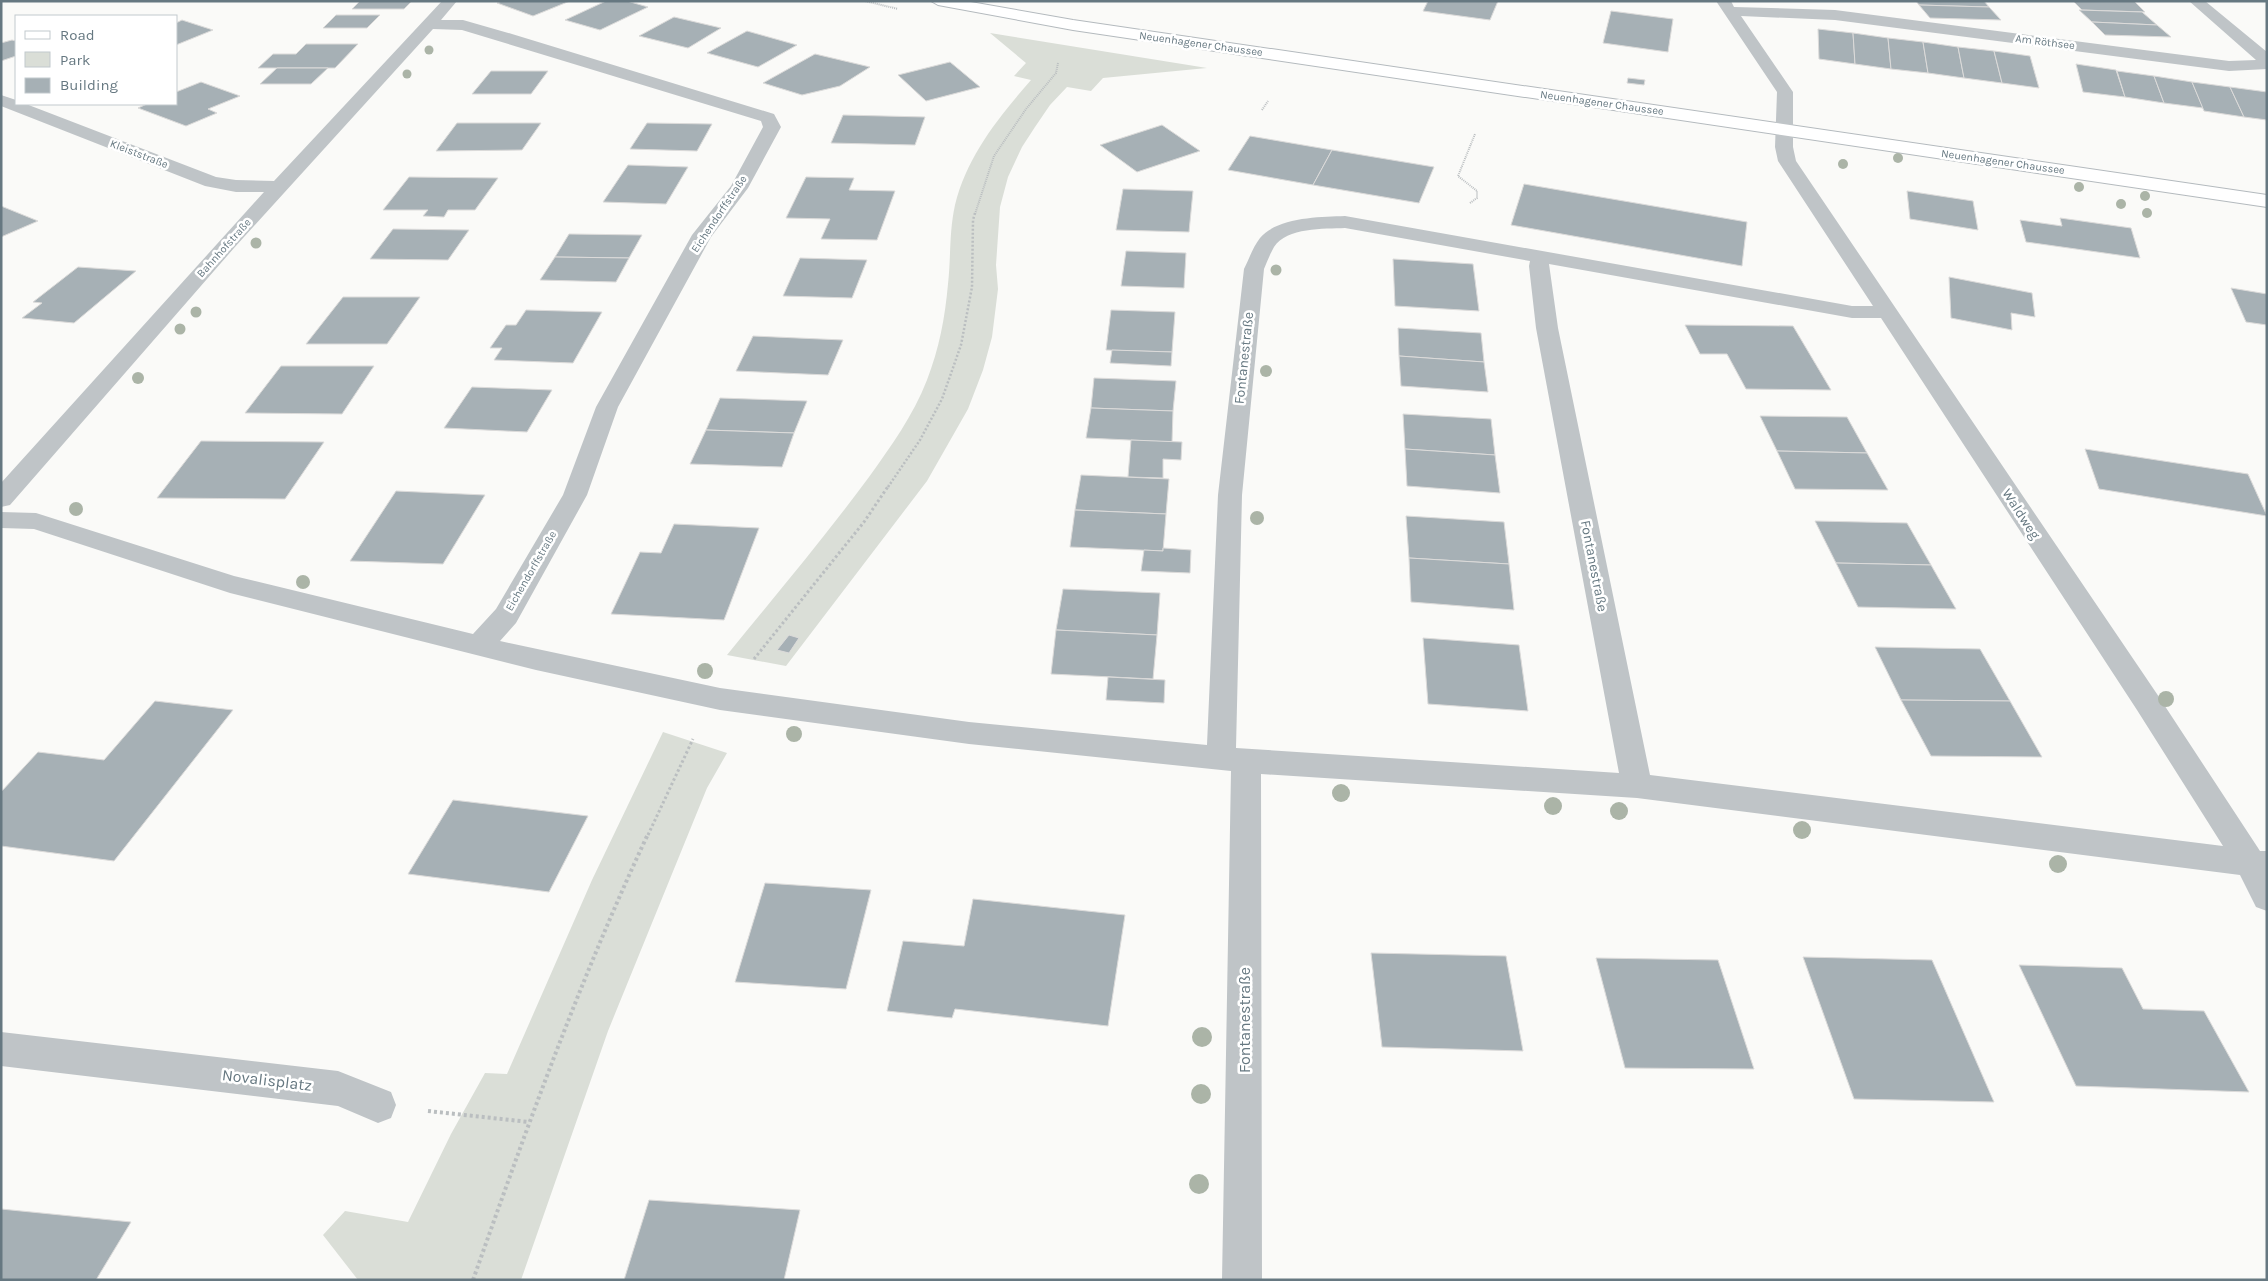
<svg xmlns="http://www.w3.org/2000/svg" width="2268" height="1281" font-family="Karla,sans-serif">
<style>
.green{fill:#daded7}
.building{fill:#a6b0b5;stroke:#dcdbda}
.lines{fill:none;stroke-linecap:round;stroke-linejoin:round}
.secondary-casing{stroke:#b4babe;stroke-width:2}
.path-far3{stroke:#babec0;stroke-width:2;stroke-dasharray:1 1;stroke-linecap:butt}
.path-far2{stroke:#babec0;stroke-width:2.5;stroke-dasharray:2 2;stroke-linecap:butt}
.path-far1{stroke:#babec0;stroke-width:3;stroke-dasharray:2.5 2.5;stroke-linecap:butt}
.path{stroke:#babec0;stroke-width:4;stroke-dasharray:3 3;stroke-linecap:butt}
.street{fill:#bfc4c7;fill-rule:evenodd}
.secondary{fill:#fff;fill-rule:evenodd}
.tree{fill:#abb4a7}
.labels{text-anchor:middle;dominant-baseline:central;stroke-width:5;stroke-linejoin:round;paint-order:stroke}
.far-street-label{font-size:11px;fill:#667881;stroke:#fff}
.street-label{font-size:14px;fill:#667881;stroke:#fff}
.near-street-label{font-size:16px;fill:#667881;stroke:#fff}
</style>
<rect width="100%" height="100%" fill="#fafaf8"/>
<!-- green -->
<g class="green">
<path d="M990,33l217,35 -104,10 -12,13 -24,-4 -17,18 -15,22 -13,20 -14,30 -8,30 -4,58 2,24 -6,48 -9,33 -15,39 -41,72 -141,185 -59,-11c48,-59 97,-117 142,-178 22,-31 44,-61 58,-97 12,-31 18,-62 21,-96 3,-26 1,-52 7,-79 12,-49 43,-87 76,-125l-17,-4 12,-13z"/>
<polygon points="663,732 727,753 707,788 608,1031 521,1280 358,1280 323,1235 345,1211 408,1222 451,1134 485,1073 507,1074 592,880"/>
</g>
<!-- building -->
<g class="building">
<polygon points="360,1 412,1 404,9 352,9"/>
<polygon points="502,1 570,1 533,16 497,3"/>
<polygon points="606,1 627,1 648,7 600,30 565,20"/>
<polygon points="1428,1 1498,1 1490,20 1423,11"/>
<polygon points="1916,1 1984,1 1989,7 1919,5"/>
<polygon points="2073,1 2134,1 2145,12 2082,10"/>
<polygon points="1919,5 1989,7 2001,20 1930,18"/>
<polygon points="2079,10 2142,12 2157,25 2092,22"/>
<polygon points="1611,11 1673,19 1668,52 1603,43"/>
<polygon points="336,15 380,15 367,28 323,28"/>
<polygon points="674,17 721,28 688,48 639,36"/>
<polygon points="182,20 213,30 176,45 176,23"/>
<polygon points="2092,22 2157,25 2171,37 2105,35"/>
<polygon points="1818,29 1853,33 1855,64 1819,59"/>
<polygon points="747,31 797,45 758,67 707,53"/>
<polygon points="1853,33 1888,38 1891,69 1855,64"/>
<polygon points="1888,38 1923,42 1928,73 1891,69"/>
<polygon points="12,40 16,41 16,56 1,61 1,43"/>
<polygon points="1923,42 1958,47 1964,78 1928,73"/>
<polygon points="306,44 358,44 335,68 258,68 273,54 296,54"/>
<polygon points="1958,47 1994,51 2002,83 1964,78"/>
<polygon points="1994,51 2030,56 2039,88 2002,83"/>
<polygon points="815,54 870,67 840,86 802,95 763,83"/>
<polygon points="950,62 980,87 926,101 898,75"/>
<polygon points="2076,64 2116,70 2125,97 2083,92"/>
<polygon points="277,68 328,68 311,84 260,84"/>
<polygon points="491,71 548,71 531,94 472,94"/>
<polygon points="2117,71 2154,76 2164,103 2125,97"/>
<polygon points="2154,76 2192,82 2203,108 2164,103"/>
<polygon points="1628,78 1645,80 1644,85 1627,83"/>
<polygon points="201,82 240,96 208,109 217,113 186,126 138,108 147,104 176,104 176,92"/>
<polygon points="2192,82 2230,87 2244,117 2204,111"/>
<polygon points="2230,87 2267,92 2267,120 2244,117"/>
<polygon points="843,115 925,117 915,145 831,143"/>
<polygon points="457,123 541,123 522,150 436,151"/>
<polygon points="647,123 712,124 697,151 630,149"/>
<polygon points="1162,125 1200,151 1137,172 1100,145"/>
<polygon points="1250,136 1332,150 1313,185 1228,170"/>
<polygon points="1332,150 1434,167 1419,203 1313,185"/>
<polygon points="628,165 688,167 666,204 603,202"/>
<polygon points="409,177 498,178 475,210 448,210 444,217 423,216 428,210 383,210"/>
<polygon points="806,177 854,178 849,190 895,191 877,240 821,239 830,219 786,218"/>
<polygon points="1524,184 1747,222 1742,266 1511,225"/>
<polygon points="1123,189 1193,191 1189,232 1116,230"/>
<polygon points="1907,191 1973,201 1978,230 1910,219"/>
<polygon points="1,206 38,221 1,237"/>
<polygon points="2060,218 2131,228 2140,258 2026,242 2020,220 2062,226"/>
<polygon points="393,229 469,230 448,260 370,259"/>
<polygon points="569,234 642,235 629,258 555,257"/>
<polygon points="1126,251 1186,253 1184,288 1121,286"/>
<polygon points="555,257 629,258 616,282 540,280"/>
<polygon points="800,258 867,260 852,298 783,296"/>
<polygon points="1393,259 1473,264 1479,311 1395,306"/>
<polygon points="78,267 136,271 74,323 22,318 42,303 33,302"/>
<polygon points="1949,277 2032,293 2035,317 2011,313 2012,330 1951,318"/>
<polygon points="2231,288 2267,294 2267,325 2246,322"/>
<polygon points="343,297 420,297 387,344 306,344"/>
<polygon points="526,310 602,312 573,363 494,360 502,348 490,348 506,325 516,325"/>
<polygon points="1111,310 1175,312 1172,352 1106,350"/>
<polygon points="1685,325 1793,326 1831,390 1746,389 1727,354 1700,354"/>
<polygon points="1398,328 1481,333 1484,362 1399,356"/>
<polygon points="753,336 843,340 828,375 736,371"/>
<polygon points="1112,350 1172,352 1171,366 1110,363"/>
<polygon points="1399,356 1484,362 1488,392 1401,386"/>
<polygon points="281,366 374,366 342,414 245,413"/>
<polygon points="1094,378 1176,381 1173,411 1091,408"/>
<polygon points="472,387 552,390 527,432 444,428"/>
<polygon points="720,398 807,401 794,433 706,430"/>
<polygon points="1091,408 1173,411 1172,442 1086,438"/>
<polygon points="1403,414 1491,419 1495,455 1405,449"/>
<polygon points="1760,416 1847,417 1867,453 1777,451"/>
<polygon points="706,430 794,433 782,467 690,464"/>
<polygon points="1131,440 1182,442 1181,460 1163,459 1163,478 1128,477"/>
<polygon points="201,441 324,442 285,499 157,498"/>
<polygon points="1405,449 1495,455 1500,493 1407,486"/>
<polygon points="2085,449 2248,474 2267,516 2099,489"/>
<polygon points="1777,451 1867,453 1888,490 1795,489"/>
<polygon points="1081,475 1169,479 1166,514 1075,510"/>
<polygon points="396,491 485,495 443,564 350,561"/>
<polygon points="1075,510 1166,514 1163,551 1070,547"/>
<polygon points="1406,516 1504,522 1509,564 1409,558"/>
<polygon points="1815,521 1907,523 1931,565 1836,563"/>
<polygon points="674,524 759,528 724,620 611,614 640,552 661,553"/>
<polygon points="1163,548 1191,550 1190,573 1141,571 1144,550 1163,551"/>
<polygon points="1409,558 1509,564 1514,610 1411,602"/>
<polygon points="1836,563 1931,565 1956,609 1858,607"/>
<polygon points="1063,589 1160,593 1157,635 1056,630"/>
<polygon points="1056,630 1157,635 1153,679 1051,674"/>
<polygon points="789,635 799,638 789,653 777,650"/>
<polygon points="1423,638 1519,645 1528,711 1428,704"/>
<polygon points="1875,647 1980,649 2010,701 1901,700"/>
<polygon points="1108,677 1165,680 1164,703 1106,700"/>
<polygon points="1901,700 2010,701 2042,757 1931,756"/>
<polygon points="155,701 233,710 114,861 1,846 1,792 38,752 104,760"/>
<polygon points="453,800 588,816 549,892 408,874"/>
<polygon points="765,883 871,890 846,989 735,982"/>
<polygon points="973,899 1125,915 1108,1026 955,1009 952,1018 887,1011 903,941 964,946"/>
<polygon points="1371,953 1506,956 1523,1051 1382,1047"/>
<polygon points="1803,957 1932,960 1994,1102 1854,1099"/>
<polygon points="1596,958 1718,960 1754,1069 1625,1068"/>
<polygon points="2019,965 2122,968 2143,1009 2204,1011 2249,1092 2076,1086"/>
<polygon points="649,1200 800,1210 784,1280 624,1280"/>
<polygon points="1,1209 131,1222 96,1280 1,1280"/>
</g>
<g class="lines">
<!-- secondary casing -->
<g class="secondary-casing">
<polygon id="secondary" points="931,1 965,1 1073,20 2267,195 2267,207 1073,30 938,5"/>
</g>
<!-- path-far3 -->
<g class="path-far3">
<polyline points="865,1 898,9"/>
<polyline points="1262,110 1268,101"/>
<polyline points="1470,203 1477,198 1477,191 1458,176 1475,134"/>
<polyline points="975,214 994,156 1026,109 1056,73 1058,63"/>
</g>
<!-- path-far2 -->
<polyline class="path-far2" points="888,487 920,440 942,399 961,345 972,287 973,220 975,213"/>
<!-- path-far1 -->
<g class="path-far1">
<polyline points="754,659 864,522 889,485"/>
<polyline points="648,835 693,739"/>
</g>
<!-- path -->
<g class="path">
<polyline points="428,1111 529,1122"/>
<path d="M473,1280c53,-150 107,-301 175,-446"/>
</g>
<!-- street -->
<g class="street">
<path d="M442,1h15l-16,19h22l49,14 262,80 7,13 -33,61 -37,49 -93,170 -31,88 -71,128 -16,18 220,47 249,34 238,23 11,-250 26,-226c5,-10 9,-22 16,-31 18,-21 59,-21 85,-22l507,90h21l-95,-145 -3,-14 2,-55 -61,-91h15l3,6 101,3 394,51 27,-1 -67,-59h16l62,51v17l-38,2 -394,-51 -94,-4 52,76v55l3,14 361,533 103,157h7v60l-11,-4 -16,-32 -603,-77 -376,-24 1,506h-40l9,-509 -262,-27 -249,-34 -184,-40 -306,-77 -196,-64 -33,-1v-16l35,1 198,63 239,58 23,-25 67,-114 33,-88 96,-172 39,-49 32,-59 -2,-6 -299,-91 -29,-1 -199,219 -224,257 -9,2v-24l263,-291h-28l-31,-6 -204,-80v-11l15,5v4h10l190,73 20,3 38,1zM1345,228l185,33 -1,5 7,62 83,445 -383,-25 6,-253 22,-226c3,-7 6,-15 10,-22 13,-20 50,-18 71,-19zM1549,264l303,54h29l256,392 86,136 -573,-71 -92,-447z"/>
<polygon points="1,1032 338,1071 391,1092 396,1105 391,1118 378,1123 338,1106 1,1066"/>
</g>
<!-- secondary -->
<use href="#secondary" class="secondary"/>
</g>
<!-- trees -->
<g class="tree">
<circle cx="429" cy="50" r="4.5"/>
<circle cx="407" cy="74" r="4.5"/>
<circle cx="1898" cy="158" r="5"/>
<circle cx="1843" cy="164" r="5"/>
<circle cx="2079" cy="187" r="5"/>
<circle cx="2145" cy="196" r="5"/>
<circle cx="2121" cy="204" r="5"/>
<circle cx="2147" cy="213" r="5"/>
<circle cx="256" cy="243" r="5.5"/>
<circle cx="1276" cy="270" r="5.5"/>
<circle cx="196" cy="312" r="5.5"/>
<circle cx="180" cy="329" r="5.5"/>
<circle cx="1266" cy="371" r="6"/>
<circle cx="138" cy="378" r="6"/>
<circle cx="76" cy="509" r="7"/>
<circle cx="1257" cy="518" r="7"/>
<circle cx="303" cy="582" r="7"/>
<circle cx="705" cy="671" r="8"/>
<circle cx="2166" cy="699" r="8"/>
<circle cx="794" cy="734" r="8"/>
<circle cx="1341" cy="793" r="9"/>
<circle cx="1553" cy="806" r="9"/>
<circle cx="1619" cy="811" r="9"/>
<circle cx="1802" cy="830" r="9"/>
<circle cx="2058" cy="864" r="9"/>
<circle cx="1202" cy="1037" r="10"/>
<circle cx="1201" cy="1094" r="10"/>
<circle cx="1199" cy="1184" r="10"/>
</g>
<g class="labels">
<!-- far-street labels -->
<g class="far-street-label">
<text transform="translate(2045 42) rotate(7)">Am Röthsee</text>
<text transform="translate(1201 44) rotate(8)">Neuenhagener Chaussee</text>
<text transform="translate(1602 103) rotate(8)">Neuenhagener Chaussee</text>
<text transform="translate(139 154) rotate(21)">Kleiststraße</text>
<text transform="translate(2003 162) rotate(8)">Neuenhagener Chaussee</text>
<text transform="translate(719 214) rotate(-56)">Eichendorffstraße</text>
<text transform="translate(224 248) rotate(-48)">Bahnhofstraße</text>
<text transform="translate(531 571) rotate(-60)">Eichendorffstraße</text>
</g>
<!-- street labels -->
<g class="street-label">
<text transform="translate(1244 358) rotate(-84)">Fontanestraße</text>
<text transform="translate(2021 514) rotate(57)">Waldweg</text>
<text transform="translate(1594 566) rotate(79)">Fontanestraße</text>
</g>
<!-- near-street labels -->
<g class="near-street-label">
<text transform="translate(1244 1020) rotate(-90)">Fontanestraße</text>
<text transform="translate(267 1080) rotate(7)">Novalisplatz</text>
</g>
</g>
<!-- border -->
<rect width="2268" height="1281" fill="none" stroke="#667881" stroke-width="5"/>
<!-- legend -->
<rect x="15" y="15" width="162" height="90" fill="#ffffff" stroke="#c2c9cd"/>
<rect x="25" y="31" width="25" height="8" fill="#ffffff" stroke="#c2c9cd"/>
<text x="60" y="40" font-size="15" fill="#667881">Road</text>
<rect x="25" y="52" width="25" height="15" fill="#daded7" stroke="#c2c9cd"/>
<text x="60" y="65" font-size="15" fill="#667881">Park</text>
<rect x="25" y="78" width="25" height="15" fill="#a6b0b5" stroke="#c2c9cd"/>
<text x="60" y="90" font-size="15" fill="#667881">Building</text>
</svg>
